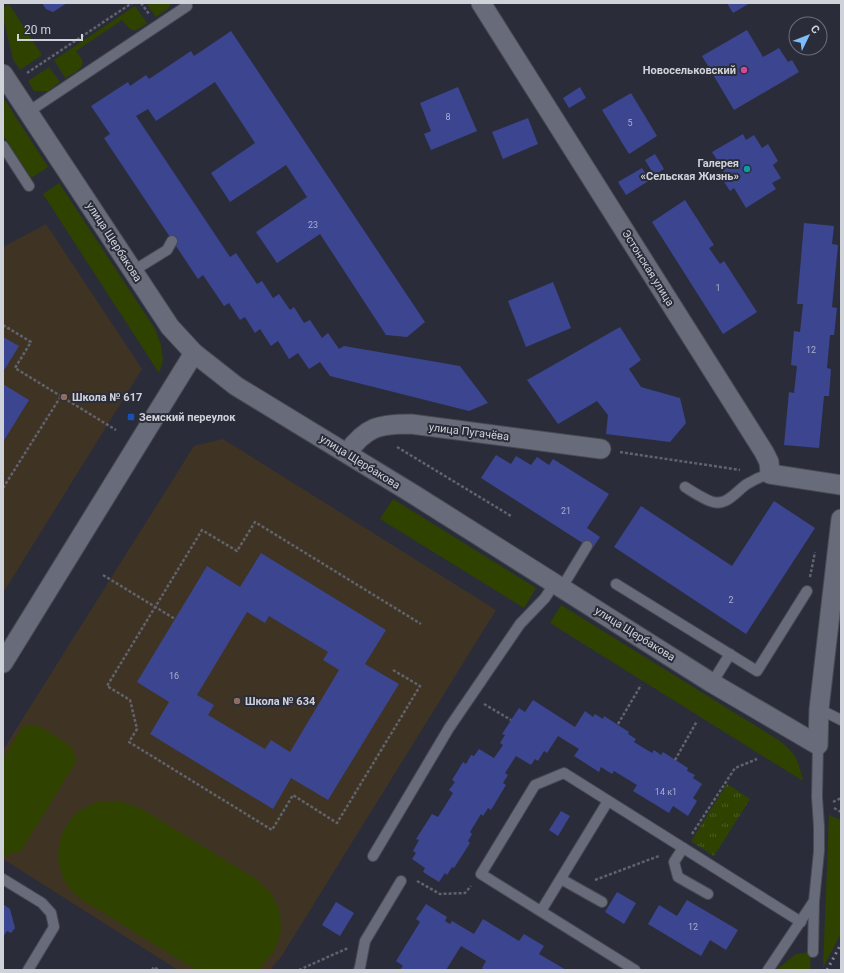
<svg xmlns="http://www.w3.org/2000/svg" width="844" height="973" font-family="Roboto,sans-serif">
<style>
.education{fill:#3f3324}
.green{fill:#2f4200}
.park{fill:url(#park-tufts)}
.building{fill:#3b4590;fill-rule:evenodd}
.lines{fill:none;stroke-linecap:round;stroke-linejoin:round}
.lane-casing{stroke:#484a54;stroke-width:12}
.street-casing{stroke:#484a54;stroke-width:21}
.path{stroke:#60636d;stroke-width:2.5;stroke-dasharray:3 2;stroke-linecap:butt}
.lane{stroke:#686c7a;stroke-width:10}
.street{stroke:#686c7a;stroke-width:19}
.rail{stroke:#7f818b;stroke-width:3;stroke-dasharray:2 4;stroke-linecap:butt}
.hotel-dot{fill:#d1479c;stroke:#2a2d39;stroke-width:1.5}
.culture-dot{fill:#0f9aa8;stroke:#2a2d39;stroke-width:1.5}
.education-dot{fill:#8d6e63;stroke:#2a2d39;stroke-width:1.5}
.transit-dot{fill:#1a4fb4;stroke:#2a2d39;stroke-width:1.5}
.labels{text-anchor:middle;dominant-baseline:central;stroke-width:4;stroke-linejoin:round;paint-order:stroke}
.number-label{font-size:9px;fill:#abafc8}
.poi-label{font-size:11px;font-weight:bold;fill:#d0d2da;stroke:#2a2d39;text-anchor:start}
.street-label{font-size:11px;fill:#d0d2da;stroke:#2a2d39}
</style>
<defs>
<pattern id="park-tufts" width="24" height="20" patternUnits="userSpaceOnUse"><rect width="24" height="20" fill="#2f4200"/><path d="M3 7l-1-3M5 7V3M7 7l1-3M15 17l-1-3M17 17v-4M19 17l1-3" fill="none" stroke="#4c5c25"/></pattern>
</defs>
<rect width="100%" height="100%" fill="#2a2d39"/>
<!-- education -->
<g class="education">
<polygon points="46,224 142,369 3,593 3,247"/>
<polygon points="223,439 496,610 281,957 270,970 178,970 3,859 3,750 194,446"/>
</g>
<!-- green -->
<g class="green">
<polygon points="146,3 171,3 168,9 156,17"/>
<polygon points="9,4 42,55 20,70 13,59 3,17 3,8"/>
<path d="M135,6l12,17c-14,10 -14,10 -25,-3l-46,31c2,3 5,6 6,9 4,8 -11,15 -17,18l-11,-18z"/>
<polygon points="49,67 60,82 48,91 34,91 28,81"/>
<polygon points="3,99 4,99 48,167 31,178 3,135"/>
<polygon points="59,183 155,329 161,345 163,360 159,373 43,194"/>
<polygon points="393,499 536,588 524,608 380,519"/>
<path d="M561,605l219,136c17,14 18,19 23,40l-253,-158z"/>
<polygon points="38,725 71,746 77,760 21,851 3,856 3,759 23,726"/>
<path d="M99,801h21l20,7 115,70 16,15 9,19 1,21 -8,20 -14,16 -63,1 -112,-69c-5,-4 -13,-9 -16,-15 -17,-24 -11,-57 11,-75 6,-4 14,-7 20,-10z"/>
<polygon points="829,815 841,820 841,933 823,968"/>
<polygon points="811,952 810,970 776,970 796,954"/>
</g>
<!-- park -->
<polygon class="park" points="727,784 750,799 714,856 691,841"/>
<!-- building -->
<g class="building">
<polygon points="42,3 67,3 53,12 46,9"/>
<polygon points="727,3 750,3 733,13"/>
<polygon points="747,30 763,57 779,48 788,62 792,60 799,72 734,110 702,56"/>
<polygon points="231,31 425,322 407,337 386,335 320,234 277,263 256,232 307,197 286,165 230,202 211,173 255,143 215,82 156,121 148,109 136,116 230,257 236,253 257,284 262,281 273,298 279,294 290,310 294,307 304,323 310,320 322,338 328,333 339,349 344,346 460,366 488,403 469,411 330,376 320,362 309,369 298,353 289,359 278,341 271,346 260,329 255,333 245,317 240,320 229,303 224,306 203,275 198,279 104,138 110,134 91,106 128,82 130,86 146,75 149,79 191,51 194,56"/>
<polygon points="458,87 477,131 431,150 424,134 431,131 420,103"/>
<polygon points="580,87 586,98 569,108 563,98"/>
<polygon points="631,93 657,136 629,154 602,110"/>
<polygon points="528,118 538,144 503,159 492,132"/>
<polygon points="743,134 746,140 754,135 762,148 768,144 778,161 773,165 781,178 772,183 776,189 746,208 734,188 730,191 719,174 724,171 712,152"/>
<polygon points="655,154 664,169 654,175 645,160"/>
<polygon points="642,168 650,180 626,195 618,182"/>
<polygon points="685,200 714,245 709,248 720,264 724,261 757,312 723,334 652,222"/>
<polygon points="804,223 834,226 832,244 838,245 832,307 837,308 834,335 830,335 827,368 831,369 829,396 824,396 819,448 784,445 789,392 794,393 797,366 791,365 794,331 800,332 803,304 797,304"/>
<polygon points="553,282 571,328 526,347 508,301"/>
<polygon points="620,327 641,360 629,369 641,387 680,398 686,423 670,442 606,434 608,415 597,401 558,424 527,380"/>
<polygon points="3,337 19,346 3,372"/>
<polygon points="3,384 29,400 3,442"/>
<polygon points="496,455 511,464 516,456 531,465 537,457 549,465 553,459 609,494 587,528 600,537 592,549 481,478"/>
<polygon points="774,501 815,528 746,634 614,547 641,506 732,566"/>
<path d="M261,553l125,77 -21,34 34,20 -71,116 -37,-22 -18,31 -123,-75 19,-32 -32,-20 70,-116 33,21zM247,612l18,11 4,-7 59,36 -5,8 16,10 -49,82 -19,-12 -6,9 -57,-34 6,-10 -17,-10z"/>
<polygon points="533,700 575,727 585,711 593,717 595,714 603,719 604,716 629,732 628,734 636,739 634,742 652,753 654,750 661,755 663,752 688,768 687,771 695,775 693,778 702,784 693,798 697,801 688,816 673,806 669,813 633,791 637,785 614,771 612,774 601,767 599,772 574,756 579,749 558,736 547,753 544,751 538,761 535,759 531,765 516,756 505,773 508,775 503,783 506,785 491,810 488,808 483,816 481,814 470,832 472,834 468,841 470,843 454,868 452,867 447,875 445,873 439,882 423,872 425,868 412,859 416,853 413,851 419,840 416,839 432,814 438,817 453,793 449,790 455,782 452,780 463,762 466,764 471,755 474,756 479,749 494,758 503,745 500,743 505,735 502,734 519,708 525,712"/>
<polygon points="561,811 570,816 558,836 549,830"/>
<polygon points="617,892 636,903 624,924 605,912"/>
<polygon points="687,900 738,930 726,950 710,940 701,956 648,924 659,905 677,916"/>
<polygon points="336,902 354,913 340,936 322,925"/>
<polygon points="426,904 447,917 445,921 450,924 452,921 474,934 483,919 519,941 524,934 544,946 539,954 566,970 484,970 482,968 486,961 461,946 446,970 400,970 403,966 396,961 420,922 416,919"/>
<polygon points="4,905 10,909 15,928 11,933 7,931 3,937"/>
</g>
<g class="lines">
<!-- lane casing -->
<g class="lane-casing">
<g id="lane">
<polyline points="28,112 187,6 185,3"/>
<polyline points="3,146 29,186"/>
<polyline points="133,271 167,250 172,241"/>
<path d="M685,487c8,5 17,11 25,14 16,7 26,-10 37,-17 8,-5 15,-8 23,-10"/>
<polyline points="616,584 757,671 807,591"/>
<polyline points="561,589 587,546"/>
<polyline points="712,683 730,654"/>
<polyline points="819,709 841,720"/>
<polyline points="683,848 674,862 678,877 708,894"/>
<polyline points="373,856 449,728 520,624 545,598 554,584"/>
<polyline points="3,879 42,903 51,913 54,927 28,970"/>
<polyline points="561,879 602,902"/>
<polyline points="541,911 608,801"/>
<polyline points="813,952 814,901 819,851 819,827 817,797 818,745"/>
<polyline points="359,970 360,967 365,941 401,881"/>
<polyline points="635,970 481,874 535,785 564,773 801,922"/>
<polyline points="768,970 814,901"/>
</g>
</g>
<!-- street casing -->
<g class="street-casing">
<g id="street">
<polyline points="481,3 764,452 769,462 770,474 841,485"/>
<polyline points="3,74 170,327 194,353 236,386 413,494 712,683 818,745 819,709 841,519"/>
<path d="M347,453c19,-26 31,-29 64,-29l190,25"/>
<polyline points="3,663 194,353"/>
</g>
</g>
<!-- path -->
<g class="path">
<polyline points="141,3 149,14"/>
<polyline points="27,73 132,3"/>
<polyline points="3,325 31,342 15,368 116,430"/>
<polyline points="397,447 511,516"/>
<polyline points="620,452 740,470"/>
<polyline points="3,488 61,396"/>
<polyline points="103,575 175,619"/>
<polyline points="810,577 815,552"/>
<polyline points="393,670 420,686 337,823 293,795 272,830 129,742 137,729 130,700 107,686 202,530 237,551 255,522 421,624"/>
<polyline points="484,704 511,720"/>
<polyline points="618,724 641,685"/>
<polyline points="675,760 697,721"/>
<polyline points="833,802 841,798"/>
<polyline points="834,808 841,812"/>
<polyline points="692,834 735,768 757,759"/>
<polyline points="595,880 659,856"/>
<polyline points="417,881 440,894 465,893 471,886"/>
<polyline points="152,970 154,967 159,970"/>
<polyline points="299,970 348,948"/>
</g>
<!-- lane -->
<use href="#lane" class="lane"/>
<!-- street -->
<use href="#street" class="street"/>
<!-- rail -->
<polyline class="rail" points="827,970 841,944"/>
</g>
<!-- markers -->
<circle class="hotel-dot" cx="744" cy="70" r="4"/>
<circle class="culture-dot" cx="747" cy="169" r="4"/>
<g class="education-dot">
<circle cx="64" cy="397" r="4"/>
<circle cx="237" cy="701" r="4"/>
</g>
<rect class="transit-dot" x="127" y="413" width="8" height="8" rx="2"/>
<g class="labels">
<!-- number labels -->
<g class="number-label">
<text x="448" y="117">8</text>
<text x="630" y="123">5</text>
<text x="313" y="225">23</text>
<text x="718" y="288">1</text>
<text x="811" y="350">12</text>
<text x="566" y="511">21</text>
<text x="731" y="600">2</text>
<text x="174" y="676">16</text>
<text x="666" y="792">14 к1</text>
<text x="693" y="927">12</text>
</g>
<!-- poi labels -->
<g class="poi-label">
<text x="736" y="70" text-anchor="end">Новосельковский</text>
<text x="739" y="163" text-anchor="end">Галерея<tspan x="739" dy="13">«Сельская Жизнь»</tspan></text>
<text x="72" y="397">Школа № 617</text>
<text x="139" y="417">Земский переулок</text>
<text x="245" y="701">Школа № 634</text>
</g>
<!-- street labels -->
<g class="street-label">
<text transform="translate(114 242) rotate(57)">улица Щербакова</text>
<text transform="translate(648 268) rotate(58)">Эстонская улица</text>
<text transform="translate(469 432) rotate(7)">улица Пугачёва</text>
<text transform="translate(360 462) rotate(32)">улица Щербакова</text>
<text transform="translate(635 634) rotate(32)">улица Щербакова</text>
</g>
</g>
<!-- border -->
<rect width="844" height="973" fill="none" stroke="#d0d2da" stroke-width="8"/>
<!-- north arrow -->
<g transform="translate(808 36) rotate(47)"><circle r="19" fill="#2a2d39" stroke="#6c6f79"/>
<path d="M0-3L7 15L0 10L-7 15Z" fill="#7ebdf9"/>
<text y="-6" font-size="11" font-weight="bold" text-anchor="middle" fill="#d0d2da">С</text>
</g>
<!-- scale -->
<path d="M18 34v6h64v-6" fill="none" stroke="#d0d2da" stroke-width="2"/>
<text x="24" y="34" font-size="12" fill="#d0d2da" stroke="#2a2d39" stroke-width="3" paint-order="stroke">20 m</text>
</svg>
